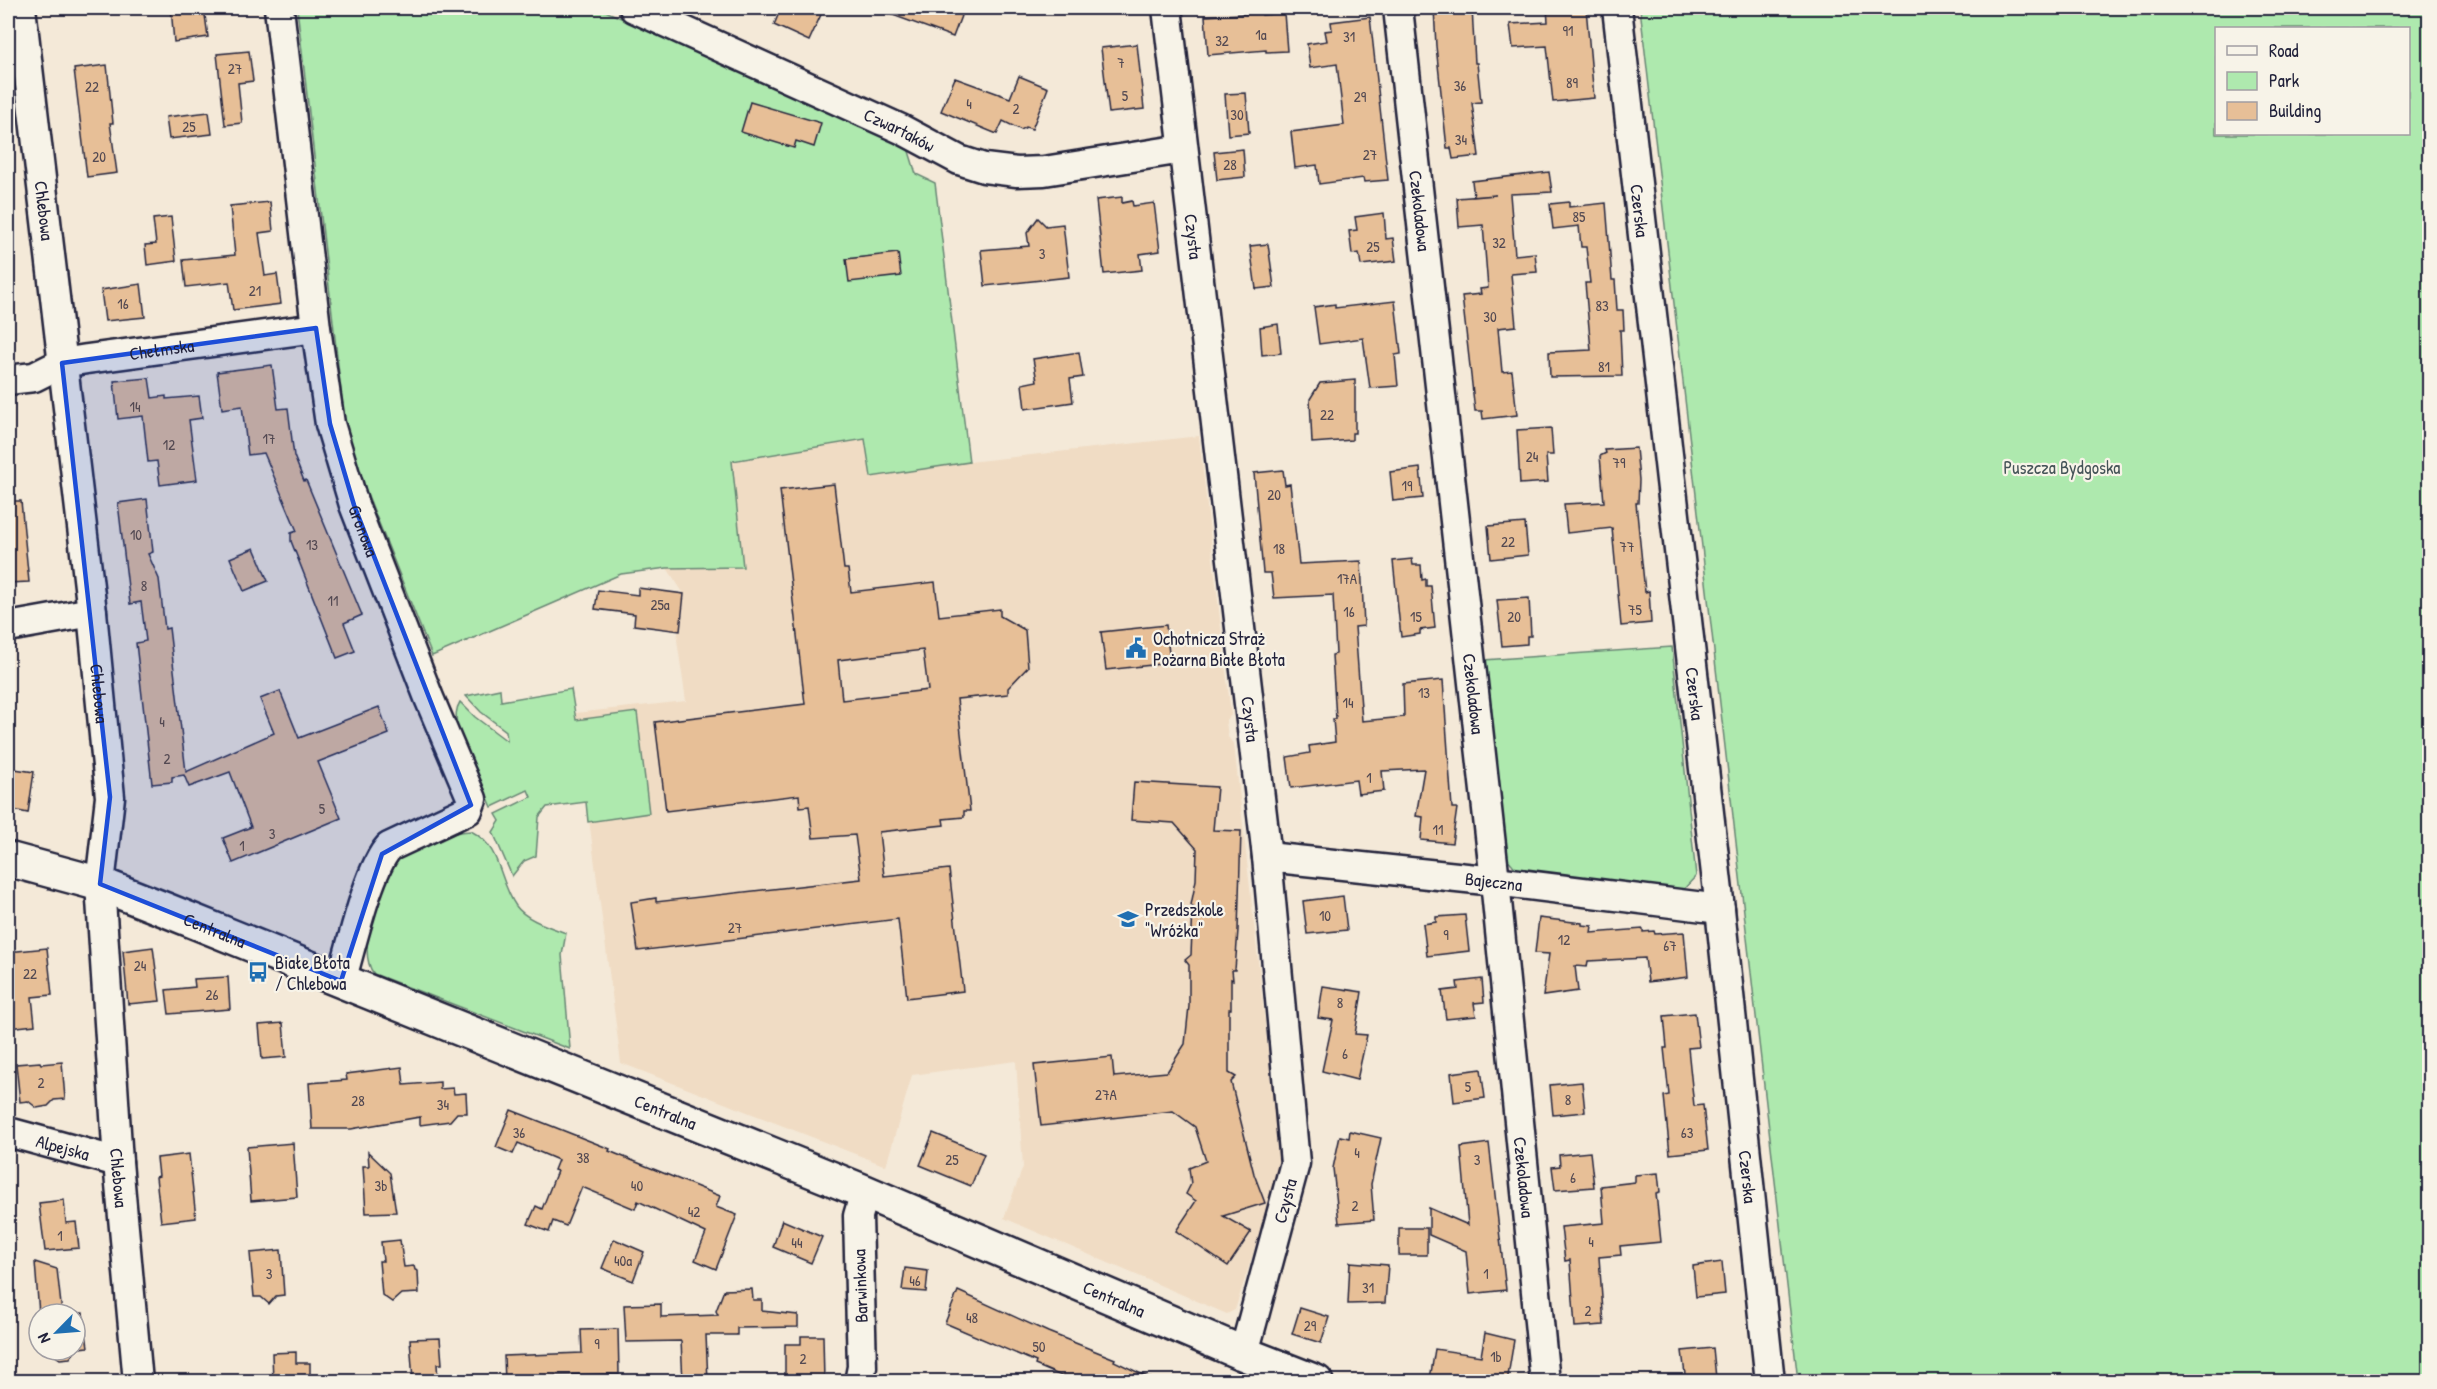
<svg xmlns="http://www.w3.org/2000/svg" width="2437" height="1389" font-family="'Patrick Hand',sans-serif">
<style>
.built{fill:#f0dcc4}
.green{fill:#aee9ae;stroke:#688674;stroke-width:1.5;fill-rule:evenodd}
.building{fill:#e7bf97;stroke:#22223b;stroke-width:1.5;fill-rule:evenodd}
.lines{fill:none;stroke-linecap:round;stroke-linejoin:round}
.minor-casing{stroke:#22223b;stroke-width:33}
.tertiary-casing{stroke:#22223b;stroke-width:38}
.minor{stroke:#f7f3e8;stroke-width:28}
.tertiary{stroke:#f7f3e8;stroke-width:33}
.marked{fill:#1d4ed8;fill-opacity:0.2;stroke:#1d4ed8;stroke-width:4.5;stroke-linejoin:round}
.labels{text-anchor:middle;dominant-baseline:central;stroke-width:4.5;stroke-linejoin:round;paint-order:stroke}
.number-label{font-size:15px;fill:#534952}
.street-label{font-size:18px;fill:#22223b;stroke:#f7f3e8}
.park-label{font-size:18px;fill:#455458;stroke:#f7f3e8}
.poi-label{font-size:18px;fill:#22223b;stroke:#f7f3e8;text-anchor:start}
</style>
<rect width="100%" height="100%" fill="#f4e9d8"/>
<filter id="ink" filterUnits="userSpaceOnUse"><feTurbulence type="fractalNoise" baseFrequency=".0167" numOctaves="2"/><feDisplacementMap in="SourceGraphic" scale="12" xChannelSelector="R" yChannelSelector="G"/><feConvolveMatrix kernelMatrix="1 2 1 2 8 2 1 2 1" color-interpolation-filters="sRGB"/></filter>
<g filter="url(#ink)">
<!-- built -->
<polygon class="built" points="1199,436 1231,715 1226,721 1228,737 1234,745 1281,1166 1235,1310 1227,1314 1004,1218 1023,1167 1016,1061 912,1075 886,1166 621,1063 575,713 686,701 677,640 684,594 667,568 742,567 731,461 865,439 871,477 969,462"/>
<!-- green -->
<g class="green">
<polygon points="297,8 599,8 908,148 916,174 935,183 969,462 871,477 865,439 732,461 743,567 667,568 621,574 432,656 347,443"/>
<path d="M1640,8h789v1373h-631zM2216,28h192v106h-192z"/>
<polygon points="1672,647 1696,876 1683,890 1518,871 1506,857 1484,660"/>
<path d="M500,689l1,12 70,-12 5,31 61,-8 12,101 -61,9 -2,-20 -39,5 -8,10 -3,39 -12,5 -12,15 -19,-44 7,-11 -4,-7 35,-17 -3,-7 -36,17 -35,-80c-1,-10 -2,-17 3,-25l15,15 32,24 -1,-10 -25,-19 -15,-16z"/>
<path d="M471,831c31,16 27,49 45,75 10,14 34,21 50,27l-4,22 8,94 -196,-75c-19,-23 5,-94 24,-114 16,-16 50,-28 73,-29z"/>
</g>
<!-- building -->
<g class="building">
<polygon points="171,8 204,8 208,37 174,42"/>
<polygon points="781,8 824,8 809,41 774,25"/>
<polygon points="879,8 964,8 953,37 879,10"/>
<polygon points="1434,8 1472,8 1475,63 1477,63 1481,102 1472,103 1479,156 1453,159 1451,148 1447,148 1436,46"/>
<polygon points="1547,8 1586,8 1594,98 1553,102 1547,46 1513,48 1510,24 1548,22"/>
<polygon points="1262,13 1262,15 1284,13 1287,51 1266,52 1266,50 1208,55 1205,16"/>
<polygon points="1370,17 1388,180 1364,182 1363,178 1319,184 1317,165 1295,168 1291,132 1344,125 1337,64 1310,68 1307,44 1327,41 1325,31 1332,30 1331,22"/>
<polygon points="1137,44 1144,109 1109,113 1101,48"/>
<polygon points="249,51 253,81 238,83 242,123 225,125 217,54"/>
<polygon points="107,65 113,123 110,123 117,173 87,177 74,69"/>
<polygon points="1019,76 1048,88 1032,129 1026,127 1021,130 1003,121 997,134 941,111 955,78 1010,98"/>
<polygon points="1246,93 1249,133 1228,135 1225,94"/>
<polygon points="750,102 821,123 814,147 796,141 794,148 741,132"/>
<polygon points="209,112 212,134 169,139 166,117"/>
<polygon points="1243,149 1245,177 1217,180 1214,152"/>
<polygon points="1549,172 1552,192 1510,194 1515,255 1535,253 1537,272 1511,274 1516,326 1498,328 1502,372 1512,371 1517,415 1483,419 1482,411 1475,411 1462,296 1481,294 1480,289 1488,288 1483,225 1459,227 1457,198 1496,195 1474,197 1472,181"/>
<polygon points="1122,197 1122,203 1132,201 1133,206 1154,203 1160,251 1140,254 1142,270 1104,274 1096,200"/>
<polygon points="270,202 273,231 259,233 265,276 277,274 281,304 233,310 229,282 186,287 183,260 235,255 230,206"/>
<polygon points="1569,202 1569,207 1606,203 1612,280 1615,280 1617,310 1623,310 1624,330 1620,330 1622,376 1550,377 1549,352 1591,350 1585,283 1590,283 1586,247 1581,247 1579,226 1553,229 1550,204"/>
<polygon points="1384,213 1386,239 1393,238 1396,261 1361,265 1359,253 1352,254 1349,231 1357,230 1355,217"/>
<polygon points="171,217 176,261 147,265 145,245 156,244 153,219"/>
<polygon points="1038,218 1046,226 1063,224 1069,277 985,286 981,250 1029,246 1027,233"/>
<polygon points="1268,244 1274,287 1256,289 1250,246"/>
<polygon points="898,253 901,276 849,282 846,259"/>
<polygon points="141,284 145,317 105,321 101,290"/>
<polygon points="1395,301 1401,354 1395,355 1398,386 1370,388 1363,338 1319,344 1314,307 1335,304 1335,308"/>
<polygon points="1278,324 1281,353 1262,355 1260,327"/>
<polygon points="1079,352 1083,377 1070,379 1073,402 1025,409 1022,384 1037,381 1033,359"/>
<polygon points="272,365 278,409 288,408 294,456 304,481 306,480 362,615 344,623 355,651 337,658 291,541 291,533 297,531 264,453 248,455 242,406 222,409 217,372"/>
<polygon points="149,378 152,398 166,396 166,399 199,396 202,418 189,420 197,480 160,485 157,461 148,462 143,416 118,419 114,381"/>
<polygon points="1355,380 1355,433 1352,433 1352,440 1312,443 1310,399 1320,383"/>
<polygon points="1551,428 1553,455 1546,455 1548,482 1520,484 1517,430"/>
<polygon points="1636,448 1639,480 1638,503 1636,503 1645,592 1649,591 1651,623 1621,626 1612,528 1567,533 1564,504 1604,502 1600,456 1606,453 1605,450"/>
<polygon points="1420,468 1423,498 1393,501 1390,472"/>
<polygon points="1283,470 1285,485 1290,484 1299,564 1361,561 1364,626 1355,627 1362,721 1404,717 1403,684 1443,680 1452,808 1457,808 1452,843 1421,840 1423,817 1416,816 1424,769 1382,771 1384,791 1358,794 1356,780 1291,788 1287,757 1310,753 1309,746 1335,742 1333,719 1336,719 1332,655 1336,654 1333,595 1274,598 1271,573 1263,573 1254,473"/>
<path d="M834,484l10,85h4l3,23 84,-10 4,34 61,-7v7l25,14 3,37 -20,21v6l-51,5 13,112h-6v6l-21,2 1,6 -65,7 5,44 65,-7 14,122 -56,7 -9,-79 -260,32 -7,-49 25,-4v4l205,-23 -6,-44 -42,3 -4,-32 -9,1 -1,-12 -133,16 -11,-89 150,-18 -25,-214zM923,650l5,40 -86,10 -4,-40z"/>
<polygon points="147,499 153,552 148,554 159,579 165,629 169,628 186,772 274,733 260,699 280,691 299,738 379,707 389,734 318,762 341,818 233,863 223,838 251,827 230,772 189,787 184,775 172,777 172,782 152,784 136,643 146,641 141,602 130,604 118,503"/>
<polygon points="8,501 21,501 29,582 8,583"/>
<polygon points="1525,523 1528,555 1491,559 1488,526"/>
<polygon points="254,548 268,581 244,591 230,558"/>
<polygon points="1412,559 1413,565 1421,565 1422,580 1426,579 1426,586 1431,586 1435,628 1420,630 1420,634 1401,637 1393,561"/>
<polygon points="638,588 684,594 680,631 634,625 635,614 595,609 598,590 638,595"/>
<polygon points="1529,598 1531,636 1527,636 1527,644 1502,646 1497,600"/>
<polygon points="1166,625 1170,663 1106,670 1101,632"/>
<polygon points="8,768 34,772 28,813 8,809"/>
<polygon points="1134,782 1217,787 1213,830 1241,831 1238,930 1235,970 1232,970 1233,980 1231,979 1231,1009 1229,1009 1229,1073 1236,1077 1231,1082 1254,1174 1265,1203 1223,1216 1251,1232 1228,1266 1176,1231 1196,1201 1186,1194 1191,1184 1189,1168 1206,1161 1195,1127 1173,1111 1041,1126 1034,1065 1112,1057 1114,1077 1167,1072 1185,1044 1189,1006 1189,965 1185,960 1191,955 1193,907 1191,905 1196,880 1197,849 1174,823 1131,820"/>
<polygon points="1343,896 1347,930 1307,934 1303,901"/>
<polygon points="1465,915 1469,951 1427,956 1423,924 1436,922 1436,917"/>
<polygon points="1539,918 1582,923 1582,925 1592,926 1591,933 1643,929 1643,932 1654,931 1655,934 1684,932 1688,977 1648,982 1645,958 1588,961 1587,967 1575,966 1578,991 1543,996 1549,954 1535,953"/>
<polygon points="153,947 160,1001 128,1004 123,951"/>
<polygon points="47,948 52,995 32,997 35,1025 8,1028 8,952"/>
<polygon points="228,977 230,1009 169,1014 166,990 195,987 194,979"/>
<polygon points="1482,979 1484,1002 1474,1003 1476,1016 1446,1019 1442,991 1458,989 1457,982"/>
<polygon points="1323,986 1362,992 1355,1034 1367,1035 1357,1080 1322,1071 1333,1020 1318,1018"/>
<polygon points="1695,1013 1699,1047 1688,1048 1694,1106 1703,1105 1708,1150 1670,1154 1664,1096 1669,1095 1664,1048 1667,1048 1664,1016"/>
<polygon points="283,1023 286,1057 262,1059 259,1025"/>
<polygon points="40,1062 41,1064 62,1062 65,1099 54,1100 48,1106 37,1108 28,1101 20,1102 16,1064"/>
<polygon points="402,1067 404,1085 440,1082 440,1089 453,1088 454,1094 466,1093 467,1113 457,1113 450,1121 420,1125 420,1117 351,1129 312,1129 309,1083 347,1080 346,1074"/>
<polygon points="1481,1069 1485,1098 1454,1102 1451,1073"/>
<polygon points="1582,1082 1585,1112 1553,1115 1550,1085"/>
<polygon points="511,1110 610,1149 609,1151 720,1196 716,1207 737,1215 716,1269 695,1260 706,1233 638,1201 635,1209 582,1187 566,1226 553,1221 549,1232 528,1224 536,1206 542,1209 557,1171 554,1170 558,1160 518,1143 513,1154 496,1147"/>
<polygon points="1350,1131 1381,1138 1371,1184 1374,1220 1339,1223 1333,1168 1340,1136 1349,1138"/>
<polygon points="933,1133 984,1154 971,1186 920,1165"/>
<polygon points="293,1143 297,1197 251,1201 247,1147"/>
<polygon points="1489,1143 1506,1290 1470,1294 1466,1251 1429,1235 1429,1208 1468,1225 1461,1147"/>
<polygon points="368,1152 390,1173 396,1212 366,1213 363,1166 369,1166"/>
<polygon points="1590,1152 1594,1187 1555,1190 1552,1167 1560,1166 1559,1155"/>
<polygon points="189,1154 196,1218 161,1222 156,1177 159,1176 157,1158"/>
<polygon points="1658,1173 1660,1192 1656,1193 1661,1242 1620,1246 1621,1255 1599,1257 1604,1325 1575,1327 1570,1260 1565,1261 1561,1227 1604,1223 1601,1186 1635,1182 1635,1175"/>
<polygon points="64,1200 66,1223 76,1222 79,1248 45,1251 39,1203"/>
<polygon points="782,1220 822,1237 811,1263 773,1247"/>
<rect x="1399" y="1228" width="28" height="27"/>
<polygon points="614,1239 644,1252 633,1281 602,1268"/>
<polygon points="400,1240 404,1267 414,1266 415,1270 418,1271 419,1293 401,1294 392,1302 382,1295 379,1261 383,1261 381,1242"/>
<polygon points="281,1250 284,1295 276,1296 269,1304 261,1297 254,1297 250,1253"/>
<polygon points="35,1262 57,1269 62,1314 39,1314"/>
<polygon points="1350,1262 1388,1265 1385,1303 1348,1304"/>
<polygon points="1722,1262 1725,1294 1696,1297 1693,1266"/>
<polygon points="905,1268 928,1271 926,1292 902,1290"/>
<polygon points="752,1289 753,1300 762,1300 762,1311 798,1315 798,1327 737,1328 737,1335 706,1335 708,1382 683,1382 681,1341 626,1342 624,1305 661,1304 661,1317 718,1315 716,1311 724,1290"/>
<polygon points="958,1291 1048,1332 1115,1359 1114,1361 1158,1382 1076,1382 1035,1365 1036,1362 945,1323"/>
<polygon points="1300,1308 1329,1317 1321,1343 1292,1334"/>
<polygon points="83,1313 88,1347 78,1348 70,1358 60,1359 47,1350 75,1350 75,1314 70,1314"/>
<polygon points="618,1329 619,1374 556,1375 556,1382 505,1382 504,1356 582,1353 581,1330"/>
<polygon points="1485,1333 1514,1340 1507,1382 1449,1382 1430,1379 1435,1349 1481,1356"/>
<polygon points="801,1336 823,1336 824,1382 785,1382 785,1344 801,1344"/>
<polygon points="440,1338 442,1364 437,1364 438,1380 413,1381 410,1339"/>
<polygon points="1713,1348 1716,1378 1686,1382 1682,1351"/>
<polygon points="296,1352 296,1363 310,1363 310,1382 273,1382 272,1353"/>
</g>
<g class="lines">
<!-- minor casing -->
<g class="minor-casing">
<g id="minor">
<path id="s1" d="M21,8l71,604 18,185 -10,87 18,278 20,220"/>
<path id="s2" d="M279,8l37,320 14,96 24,81 75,193 43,101 -4,11 -79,37c-21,23 -38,101 -48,134"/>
<path id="s3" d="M634,8l267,121 58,31 25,8 33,4 27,-1 139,-22"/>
<path id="s4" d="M1167,8l100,849 28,306 -47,175 -6,15"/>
<path id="s5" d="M1398,8l97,873 50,501"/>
<path id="s6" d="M1617,8l103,901 50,473"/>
<path id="s7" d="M8,380l26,-3 28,-14 25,-4 229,-31"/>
<polyline points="8,627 92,612"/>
<path id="s8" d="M1267,857l228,24 225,28"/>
<path id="s9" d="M8,1132l110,30"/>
<polyline points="859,1382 862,1367 858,1216 865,1192"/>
</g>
</g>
<!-- tertiary casing -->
<g class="tertiary-casing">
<g id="tertiary">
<path id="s10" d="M8,859l92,25 66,26 699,282 377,161 74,29"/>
</g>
</g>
<!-- minor -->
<use href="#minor" class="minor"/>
<!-- tertiary -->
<use href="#tertiary" class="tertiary"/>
</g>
</g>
<!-- marked area -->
<path class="marked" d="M316,328l14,96 24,81 117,300 -89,49 -41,127 -241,-97 10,-87 -48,-434z"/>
<!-- icons -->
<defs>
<g id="civic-bare" transform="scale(1.62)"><path d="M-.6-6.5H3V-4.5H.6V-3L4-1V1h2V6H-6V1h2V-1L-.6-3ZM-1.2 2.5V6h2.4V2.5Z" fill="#1f6fb2" stroke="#f7f3e8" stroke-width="2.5" paint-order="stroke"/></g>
<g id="school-bare" transform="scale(1.62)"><path d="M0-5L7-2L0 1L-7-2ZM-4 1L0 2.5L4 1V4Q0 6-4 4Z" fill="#1f6fb2" stroke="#f7f3e8" stroke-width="2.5" paint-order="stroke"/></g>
<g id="bus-bare" transform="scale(1.62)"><path d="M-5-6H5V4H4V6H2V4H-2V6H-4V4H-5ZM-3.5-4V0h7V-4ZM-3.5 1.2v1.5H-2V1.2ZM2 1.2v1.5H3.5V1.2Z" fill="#1f6fb2" stroke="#f7f3e8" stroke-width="2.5" paint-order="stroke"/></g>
</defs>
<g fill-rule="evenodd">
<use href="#civic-bare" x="1136" y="648"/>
<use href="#school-bare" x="1128" y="919"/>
<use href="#bus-bare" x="258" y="972"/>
</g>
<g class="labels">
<!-- number labels -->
<g class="number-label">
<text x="1568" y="30">91</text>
<text x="1261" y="34">1a</text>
<text x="1349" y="36">31</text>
<text x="1222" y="40">32</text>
<text x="1121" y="62">7</text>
<text x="235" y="68">27</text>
<text x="1572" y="82">89</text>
<text x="1460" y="85">36</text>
<text x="92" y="86">22</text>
<text x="1125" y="95">5</text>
<text x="1360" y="96">29</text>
<text x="969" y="103">4</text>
<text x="1016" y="108">2</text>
<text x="1237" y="114">30</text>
<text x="189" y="126">25</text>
<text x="1461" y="139">34</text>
<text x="1370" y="154">27</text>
<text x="99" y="156">20</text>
<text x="1230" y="164">28</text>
<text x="1579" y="216">85</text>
<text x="1499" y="242">32</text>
<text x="1373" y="246">25</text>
<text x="1042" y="253">3</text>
<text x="255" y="290">21</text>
<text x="123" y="303">16</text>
<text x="1602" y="305">83</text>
<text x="1490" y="316">30</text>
<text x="1604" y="366">81</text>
<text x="135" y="406">14</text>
<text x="1327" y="414">22</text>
<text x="269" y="438">17</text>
<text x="169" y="444">12</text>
<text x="1532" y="456">24</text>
<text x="1619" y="462">79</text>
<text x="1407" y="485">19</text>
<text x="1274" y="494">20</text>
<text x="136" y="534">10</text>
<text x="1508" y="541">22</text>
<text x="312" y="544">13</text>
<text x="1627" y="546">77</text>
<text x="1279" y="548">18</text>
<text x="1347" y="578">17A</text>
<text x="144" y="585">8</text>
<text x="333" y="600">11</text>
<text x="660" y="604">25a</text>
<text x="1635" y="609">75</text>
<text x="1349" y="611">16</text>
<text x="1416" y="616">15</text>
<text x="1514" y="616">20</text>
<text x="1424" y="692">13</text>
<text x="1348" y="702">14</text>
<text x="162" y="721">4</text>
<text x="167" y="758">2</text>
<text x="1369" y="777">1</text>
<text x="322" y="808">5</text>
<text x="1438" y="829">11</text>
<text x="272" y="833">3</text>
<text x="242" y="845">1</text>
<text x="1325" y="915">10</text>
<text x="735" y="927">27</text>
<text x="1446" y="934">9</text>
<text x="1564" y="939">12</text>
<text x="1670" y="945">67</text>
<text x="140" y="965">24</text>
<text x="30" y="973">22</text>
<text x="212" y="994">26</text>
<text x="1340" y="1002">8</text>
<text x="1345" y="1053">6</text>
<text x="41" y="1082">2</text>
<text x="1468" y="1086">5</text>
<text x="1106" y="1094">27A</text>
<text x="1568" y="1099">8</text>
<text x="358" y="1100">28</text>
<text x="443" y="1104">34</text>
<text x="519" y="1132">36</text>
<text x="1687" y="1132">63</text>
<text x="1357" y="1152">4</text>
<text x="583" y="1157">38</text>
<text x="952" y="1159">25</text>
<text x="1477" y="1159">3</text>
<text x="1573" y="1177">6</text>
<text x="381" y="1185">3b</text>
<text x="637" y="1185">40</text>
<text x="1355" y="1205">2</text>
<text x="694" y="1211">42</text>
<text x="60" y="1235">1</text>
<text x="1591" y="1241">4</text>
<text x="797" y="1242">44</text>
<text x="623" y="1260">40a</text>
<text x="269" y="1273">3</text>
<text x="1486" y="1273">1</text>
<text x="915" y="1280">46</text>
<text x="1368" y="1287">31</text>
<text x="1588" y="1310">2</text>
<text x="972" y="1317">48</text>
<text x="1310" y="1325">29</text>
<text x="597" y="1343">9</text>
<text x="1039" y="1346">50</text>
<text x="1496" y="1356">1b</text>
<text x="803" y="1358">2</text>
</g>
<!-- street labels -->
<g class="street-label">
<text stroke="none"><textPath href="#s3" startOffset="292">Czwartaków</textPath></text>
<text stroke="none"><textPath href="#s1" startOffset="204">Chlebowa</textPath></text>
<text stroke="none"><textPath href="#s5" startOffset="204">Czekoladowa</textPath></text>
<text stroke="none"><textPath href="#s6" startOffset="204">Czerska</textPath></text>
<text stroke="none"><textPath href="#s4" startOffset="230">Czysta</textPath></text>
<text stroke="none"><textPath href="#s7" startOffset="158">Chełmska</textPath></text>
<text stroke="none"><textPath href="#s2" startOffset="531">Gronowa</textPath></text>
<text stroke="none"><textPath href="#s1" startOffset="690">Chlebowa</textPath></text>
<text stroke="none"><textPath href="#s5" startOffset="690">Czekoladowa</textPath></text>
<text stroke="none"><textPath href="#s6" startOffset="690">Czerska</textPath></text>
<text stroke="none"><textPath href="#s4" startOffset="716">Czysta</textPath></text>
<text stroke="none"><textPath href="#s8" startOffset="228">Bajeczna</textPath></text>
<text stroke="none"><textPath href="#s10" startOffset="219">Centralna</textPath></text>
<text stroke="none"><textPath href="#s10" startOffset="705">Centralna</textPath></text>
<text stroke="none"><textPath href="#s9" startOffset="57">Alpejska</textPath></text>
<text stroke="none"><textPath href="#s6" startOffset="1176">Czerska</textPath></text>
<text stroke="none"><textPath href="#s1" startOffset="1176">Chlebowa</textPath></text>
<text stroke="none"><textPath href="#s5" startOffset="1176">Czekoladowa</textPath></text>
<text transform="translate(1285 1201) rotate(-75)">Czysta</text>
<text transform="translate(860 1286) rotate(-92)">Barwinkowa</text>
<text stroke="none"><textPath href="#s10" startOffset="1191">Centralna</textPath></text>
</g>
<!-- park labels -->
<g class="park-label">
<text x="2062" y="467">Puszcza Bydgoska</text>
</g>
<!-- poi labels -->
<g class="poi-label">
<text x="1153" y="638">Ochotnicza Straż<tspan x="1153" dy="21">Pożarna Białe Błota</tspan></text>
<text x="1145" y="909">Przedszkole<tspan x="1145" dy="21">"Wróżka"</tspan></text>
<text x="275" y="962">Białe Błota<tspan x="275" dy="21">/ Chlebowa</tspan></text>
</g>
</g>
<!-- margin -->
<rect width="2437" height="1389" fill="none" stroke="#f7f3e8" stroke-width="30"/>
<rect x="15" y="15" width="2407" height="1359" fill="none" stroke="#22223b" stroke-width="2" filter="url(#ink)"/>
<!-- legend -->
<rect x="2215" y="27" width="195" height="108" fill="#f7f3e8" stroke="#a29fa3" stroke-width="1.5"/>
<rect x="2227" y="46" width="30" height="9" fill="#f7f3e8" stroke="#a29fa3" stroke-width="1.5"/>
<text x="2269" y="57" font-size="18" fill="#22223b">Road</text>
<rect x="2227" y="72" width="30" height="18" fill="#aee9ae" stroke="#a29fa3" stroke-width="1.5"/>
<text x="2269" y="87" font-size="18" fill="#22223b">Park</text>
<rect x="2227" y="102" width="30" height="18" fill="#e7bf97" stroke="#a29fa3" stroke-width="1.5"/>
<text x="2269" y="117" font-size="18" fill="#22223b">Building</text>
<!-- north arrow -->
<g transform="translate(57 1332) rotate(245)"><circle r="28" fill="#f7f3e8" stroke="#a29fa3" stroke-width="1.5"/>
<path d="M0-4.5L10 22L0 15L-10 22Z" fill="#1f6fb2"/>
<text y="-9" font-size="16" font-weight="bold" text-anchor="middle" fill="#22223b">N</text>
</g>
</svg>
